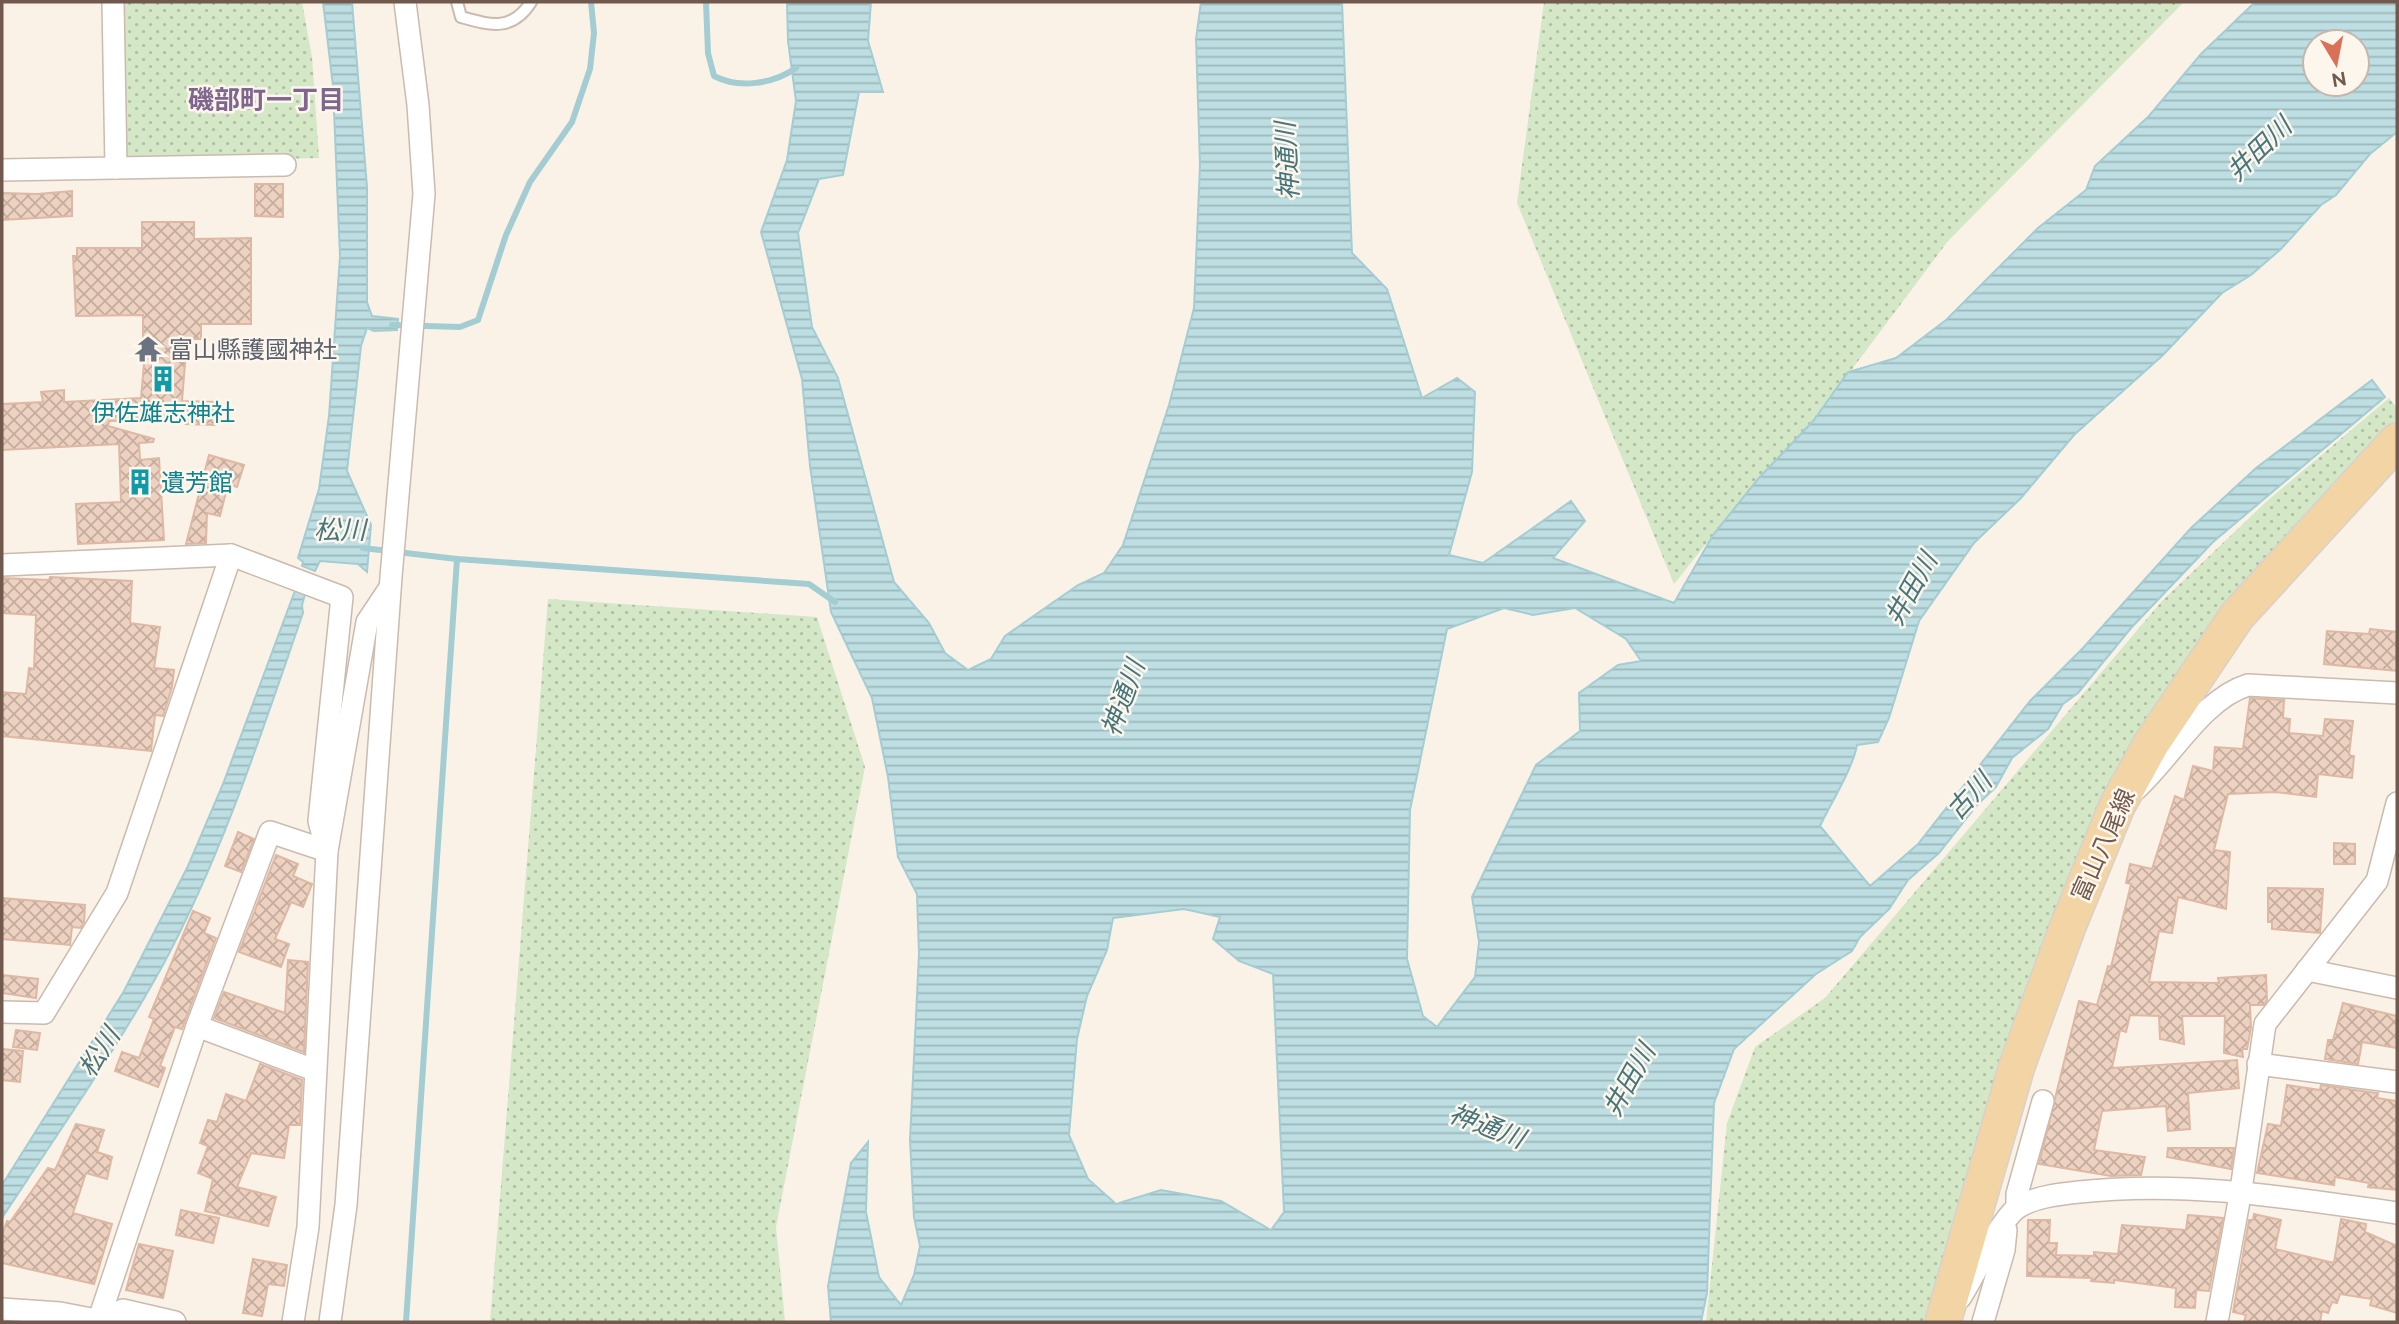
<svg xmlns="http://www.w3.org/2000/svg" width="2399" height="1324" font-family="Raleway,'Noto Sans JP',sans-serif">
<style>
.green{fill:url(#green-dots)}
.water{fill:url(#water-rules);stroke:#a4cdd3;stroke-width:2;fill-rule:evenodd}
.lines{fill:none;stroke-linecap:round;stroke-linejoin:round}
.stream{stroke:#a4cdd3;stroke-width:6}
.building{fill:url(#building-cross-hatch);stroke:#dfb8a3;stroke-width:2}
.service-casing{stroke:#cbbaae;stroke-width:14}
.minor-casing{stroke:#cbbaae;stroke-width:24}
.primary-casing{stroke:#d8d1cd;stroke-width:38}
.service{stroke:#fff;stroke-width:10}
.minor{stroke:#fff;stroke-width:21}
.primary{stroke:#f3d4a5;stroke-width:35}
.labels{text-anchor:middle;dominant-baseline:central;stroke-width:5;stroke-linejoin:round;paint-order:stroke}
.worship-label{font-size:24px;fill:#5b616d;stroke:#fdf6ed;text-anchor:start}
.culture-label{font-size:24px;fill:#0d838f;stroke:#fdf6ed}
.street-label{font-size:24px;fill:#72594d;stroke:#fdf6ed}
.neighbourhood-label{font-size:26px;font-weight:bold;fill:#7f668e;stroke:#fdf6ed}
.water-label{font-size:26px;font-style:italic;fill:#46757c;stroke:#fdf6ed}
</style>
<defs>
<pattern id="green-dots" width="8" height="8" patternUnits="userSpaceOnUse" patternTransform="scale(1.75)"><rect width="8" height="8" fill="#d4e7c6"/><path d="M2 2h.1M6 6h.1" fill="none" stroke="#b0bea3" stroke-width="1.8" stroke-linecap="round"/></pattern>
<pattern id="water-rules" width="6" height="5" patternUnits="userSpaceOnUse" patternTransform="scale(1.75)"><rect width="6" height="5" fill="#bddee2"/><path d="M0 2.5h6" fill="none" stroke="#9eb7b9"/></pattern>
<pattern id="building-cross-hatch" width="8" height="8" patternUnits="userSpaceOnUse" patternTransform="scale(1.75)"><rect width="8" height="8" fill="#edd1c1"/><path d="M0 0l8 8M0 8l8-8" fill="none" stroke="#c4ad9f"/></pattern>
</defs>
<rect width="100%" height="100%" fill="#faf2e7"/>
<!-- green -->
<g class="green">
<polygon points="121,2 302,2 312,57 319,158 131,162 122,154"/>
<polygon points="1544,2 2184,2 1948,241 1814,420 1758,479 1674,584 1517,203"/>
<polygon points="2389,398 2397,408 2397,420 2278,552 2109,799 1932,1322 1706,1322 1727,1123 1755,1047 1825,998 2162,601 2267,501"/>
<polygon points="548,599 817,617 865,767 776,1227 785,1322 490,1322"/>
</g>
<!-- water -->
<g class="water">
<polygon points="323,2 352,2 367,187 367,302 372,316 398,319 397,330 374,331 367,328 361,346 347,471 371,525 367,572 358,564 320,561 315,571 302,566 303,562 298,558 319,489 329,416 340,256 333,86"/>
<path d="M787,2h84l-3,39 15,51h-24l-16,83 -24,4 -21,54 14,94 26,51 56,204 35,41 16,30 23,17 23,-11 14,-23 73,-51 26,-12 19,-28 46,-140 25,-97 6,-143 -4,-126 5,-37h141l10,251 35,36 35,109 35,-20 18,14 -3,80 -23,83 34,8 88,-62 14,20 -32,37 121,45 39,-68 45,-56 56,-59 34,-48 48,-14 50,-38 92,-92 48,-38 9,-24 54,-50 52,-62 54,-52h142v130l-27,22 -34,41 -15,10 -40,44 -30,26 -29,18 -59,62 -89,80 -53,63 -47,45 -55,78 -30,97 -11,24 -21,3c-4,23 -26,58 -37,81l50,60 48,-42 112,-143 53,-53 108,-120 65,-60 116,-88 13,17 -172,145 -82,86 -53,65 -15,11 -15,25 -36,29 -16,29 -19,18 -38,48 -31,27 -19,29 -29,28 -8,14 -36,23 -82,75 -20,54 -7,190 -6,29h-870l-3,-36 23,-123 17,-21 -2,70 13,65 22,28 13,-30 6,-29 -6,-29 -4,-77 9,-186 -2,-60 -19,-37 -10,-80 -16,-79 -41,-86 -21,-146 -8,-87 -41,-147 26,-72 9,-59 -8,-60zM2315,42h42v42h-42zM1504,608l29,7 42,-7 51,31 15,22 -23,4 -39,28 1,38 -44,34 -64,132 7,45 -4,35 -38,50 -14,-11 -16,-57 3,-149 37,-181zM1184,909l36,8 -7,22 26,22 34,13 11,238 -13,18 -50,-29 -60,-11 -45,14 -28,-25 -19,-44 8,-96 10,-43 20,-46 6,-32z"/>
<path d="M296,588l10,3 -4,14 1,8c-41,118 -80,240 -139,350 -48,88 -107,171 -162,255v-33l122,-194 64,-125 35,-82z"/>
</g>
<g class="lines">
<!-- stream -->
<g class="stream">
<path d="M706,2l2,51 6,23c25,13 59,8 82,-8"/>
<polyline points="392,325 460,327 478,320 506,235 530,182 572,122 590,69 594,33 591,2"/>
<polyline points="363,548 457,559 809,584 835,602"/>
<polyline points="406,1322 457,559"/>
</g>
</g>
<!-- building -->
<g class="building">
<polygon points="255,184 283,184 283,217 255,216"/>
<polygon points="72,191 72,216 2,220 2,193 37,194"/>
<polygon points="142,222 194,222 194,239 251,238 251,324 201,324 201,339 187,339 182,401 216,402 215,425 185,424 185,420 109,421 108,426 154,439 153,442 139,443 140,460 159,458 164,540 78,544 76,504 121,502 119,444 2,450 2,404 43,402 41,392 64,390 64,402 141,398 146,340 143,340 143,315 76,316 73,256 77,256 77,248 142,248"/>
<polygon points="209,455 244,465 237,487 228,484 220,516 207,513 206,543 186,544"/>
<polygon points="50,577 132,581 130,623 160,627 154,668 174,670 172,687 163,716 155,715 151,751 2,736 2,692 26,694 29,668 34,669 36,615 2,613 2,578 49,580"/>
<polygon points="2370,629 2397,632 2397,671 2324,664 2327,631 2369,634"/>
<polygon points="2250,698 2284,700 2283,718 2290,719 2289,733 2323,736 2325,719 2353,721 2349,755 2354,756 2352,778 2318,774 2316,797 2275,792 2228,794 2214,850 2230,852 2226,909 2178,897 2172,933 2159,931 2149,982 2219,983 2218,978 2266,975 2267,1000 2264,1005 2250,1005 2251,1028 2247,1049 2242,1049 2243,1057 2224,1053 2225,1016 2182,1016 2184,1044 2160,1039 2159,1016 2130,1015 2126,1032 2120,1030 2112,1068 2237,1060 2239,1088 2188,1093 2190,1129 2168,1131 2166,1106 2102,1111 2094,1150 2145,1157 2141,1175 2111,1176 2039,1164 2079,1001 2097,1005 2108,966 2111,967 2131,884 2126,883 2130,864 2152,869 2175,796 2184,800 2193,766 2213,771 2215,747 2243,749"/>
<polygon points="238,832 254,839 241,872 225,866"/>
<polygon points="2334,843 2355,844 2355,864 2334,864"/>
<polygon points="276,855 298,864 293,876 312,884 303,907 291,902 275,939 289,944 281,967 239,952"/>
<polygon points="2268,888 2323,889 2320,933 2272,929 2272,922 2268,922"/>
<polygon points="2,898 85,905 84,922 81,928 72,927 70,945 2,939"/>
<polygon points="193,911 210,918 204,933 216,938 182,1029 175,1027 160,1066 165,1068 158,1087 115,1071 122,1052 139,1058 154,1019 149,1017"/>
<polygon points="288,960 308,962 304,1052 214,1018 224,992 285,1013"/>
<polygon points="2,975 38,979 36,998 2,993"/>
<polygon points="2343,1003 2397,1016 2397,1048 2362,1042 2358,1064 2325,1059 2328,1040 2333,1040"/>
<polygon points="16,1030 40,1033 37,1050 13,1047"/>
<polygon points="2,1049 23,1051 20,1082 2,1080"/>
<polygon points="260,1064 302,1080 300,1125 289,1125 284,1158 251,1153 237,1187 276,1197 268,1226 205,1211 213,1179 198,1173 208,1146 200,1143 208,1120 217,1122 226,1094 246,1101"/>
<polygon points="2287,1085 2320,1090 2321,1085 2369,1092 2378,1093 2377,1098 2397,1101 2397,1190 2368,1187 2369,1183 2335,1177 2334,1185 2257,1173 2268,1124 2281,1126"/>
<polygon points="76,1124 104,1130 97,1152 112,1157 107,1179 86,1173 73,1213 112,1224 94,1284 2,1263 2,1235 7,1221 10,1222 48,1168 55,1170"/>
<polygon points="2168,1148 2234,1148 2231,1169 2167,1157"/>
<polygon points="181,1210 219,1218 213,1243 176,1235"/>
<polygon points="2254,1214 2281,1220 2275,1249 2334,1263 2341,1219 2366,1224 2365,1232 2397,1246 2397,1313 2370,1305 2372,1299 2340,1294 2337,1303 2332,1302 2328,1313 2322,1311 2320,1322 2244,1322 2246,1315 2233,1312 2249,1220 2253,1220"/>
<polygon points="2188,1215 2223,1218 2209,1291 2196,1290 2195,1308 2175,1307 2176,1288 2114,1280 2114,1283 2091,1281 2092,1278 2027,1276 2028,1220 2050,1220 2049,1243 2057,1243 2056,1255 2094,1256 2094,1252 2118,1254 2122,1225 2186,1230"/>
<polygon points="139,1244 173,1251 163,1298 126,1290"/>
<polygon points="253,1259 287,1265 284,1286 268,1284 262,1316 243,1313"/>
</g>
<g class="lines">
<!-- service casing -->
<g class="service-casing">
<path id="service" d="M457,2l4,15c29,8 51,15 70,-15"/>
</g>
<!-- minor casing -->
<g class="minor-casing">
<g id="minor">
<polyline points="116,168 285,165"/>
<polyline points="2,170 116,168 113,2"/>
<polyline points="2,565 231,555 342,597 319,821 327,851 308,1227 293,1322"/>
<path d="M2135,790c36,-32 67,-91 113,-105l149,8"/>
<polyline points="2307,970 2397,988"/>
<polyline points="2,1012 44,1013 117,893 231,555"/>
<polyline points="197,1026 314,1070"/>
<polyline points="2258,1064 2397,1082"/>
<polyline points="2017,1208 2017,1194 2043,1101"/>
<path d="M1960,1298c14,-21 40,-78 57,-90 16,-11 43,-14 62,-16 107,-12 212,6 318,21"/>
<polyline points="2,1309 60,1313 107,1322"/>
<polyline points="99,1319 123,1310 175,1322"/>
<polyline points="98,1322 197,1026 270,832 327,851 367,622 389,589"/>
<polyline points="330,1322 346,1205 391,577 424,194 418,105 405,2"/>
<polyline points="1983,1322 2004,1250 2006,1230"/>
<polyline points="2217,1322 2241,1190 2265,1024 2377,881 2397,803"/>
</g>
</g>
<!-- primary casing -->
<g class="primary-casing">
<polyline id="primary" points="1943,1322 2017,1066 2068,926 2117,806 2151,744 2237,616 2397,441"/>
</g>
<!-- service -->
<use href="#service" class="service"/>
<!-- minor -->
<use href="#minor" class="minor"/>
<!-- primary -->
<use href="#primary" class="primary"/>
</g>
<!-- icons -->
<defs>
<g id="temple-bare" transform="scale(2.1)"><path d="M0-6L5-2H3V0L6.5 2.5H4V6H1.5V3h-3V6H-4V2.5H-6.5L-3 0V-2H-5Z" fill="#6b7280" stroke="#fdf6ed" stroke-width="2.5" paint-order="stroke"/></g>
<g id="building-bare" transform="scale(2.1)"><path d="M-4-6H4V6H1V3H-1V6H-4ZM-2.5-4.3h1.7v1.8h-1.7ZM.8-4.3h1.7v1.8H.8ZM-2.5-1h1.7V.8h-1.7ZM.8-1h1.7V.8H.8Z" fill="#0f9aa8" stroke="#fdf6ed" stroke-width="2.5" paint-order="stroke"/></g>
</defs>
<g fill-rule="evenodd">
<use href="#temple-bare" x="148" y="349"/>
<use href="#building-bare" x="163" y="379"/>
<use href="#building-bare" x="140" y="482"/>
</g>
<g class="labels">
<!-- worship labels -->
<g class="worship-label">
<text x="169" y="349">富山縣護國神社</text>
</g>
<!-- culture labels -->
<g class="culture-label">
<text x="163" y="412">伊佐雄志神社</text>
<text x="161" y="482" text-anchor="start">遺芳館</text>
</g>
<!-- street labels -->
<g class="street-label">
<text transform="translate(2103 845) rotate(-66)">富山八尾線</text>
</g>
<!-- neighbourhood labels -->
<g class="neighbourhood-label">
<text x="266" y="100">磯部町一丁目</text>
</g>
<!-- water labels -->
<g class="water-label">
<text transform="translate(2259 149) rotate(-44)">井田川</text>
<text transform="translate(1287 161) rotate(-93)">神通川</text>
<text x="340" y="530">松川</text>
<text transform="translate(1911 589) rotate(-61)">井田川</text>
<text transform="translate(1123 698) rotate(-70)">神通川</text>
<text transform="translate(1969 796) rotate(-48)">古川</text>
<text transform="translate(99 1052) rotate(-57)">松川</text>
<text transform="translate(1629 1080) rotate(-61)">井田川</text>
<text transform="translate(1487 1126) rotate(21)">神通川</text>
</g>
</g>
<!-- border -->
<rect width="2399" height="1324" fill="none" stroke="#72594d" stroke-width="7"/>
<!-- north arrow -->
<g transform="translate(2336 63) rotate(170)"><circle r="33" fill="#fdf6ed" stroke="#c5b7ad" stroke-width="2"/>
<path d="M0-5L12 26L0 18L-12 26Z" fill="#da7157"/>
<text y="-10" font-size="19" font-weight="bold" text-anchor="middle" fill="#72594d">N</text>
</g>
</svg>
